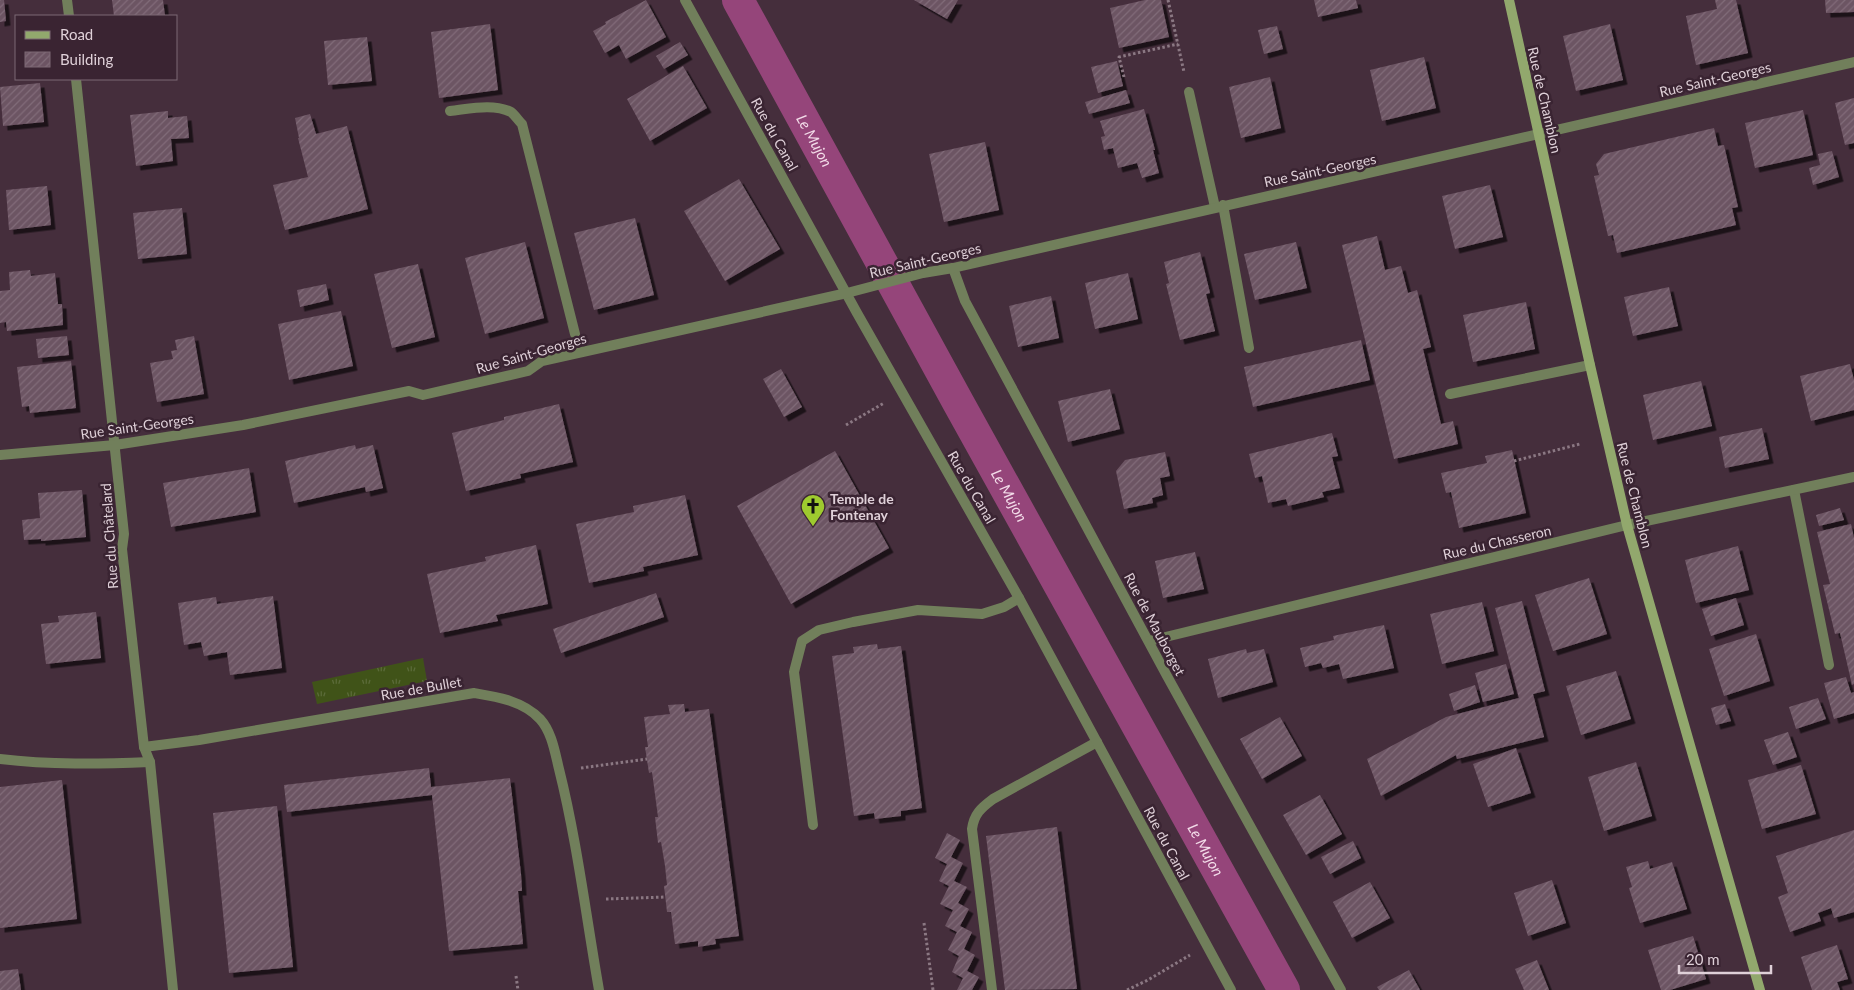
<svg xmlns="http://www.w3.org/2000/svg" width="1854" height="990" font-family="Lato,sans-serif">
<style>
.grass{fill:url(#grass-tufts)}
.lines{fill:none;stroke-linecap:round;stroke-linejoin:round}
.canal{stroke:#95457a;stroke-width:32}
.building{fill:url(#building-hatch);filter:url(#shadow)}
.path{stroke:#8b7883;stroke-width:3;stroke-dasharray:2.5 2.5;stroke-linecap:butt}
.lane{stroke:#717f5b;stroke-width:10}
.street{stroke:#717f5b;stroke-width:10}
.secondary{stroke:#92a86d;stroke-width:10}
.labels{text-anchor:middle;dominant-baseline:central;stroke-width:5;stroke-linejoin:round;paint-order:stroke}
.street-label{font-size:14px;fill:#dfd0d8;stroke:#3a2432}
.poi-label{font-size:14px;font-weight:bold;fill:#dfd0d8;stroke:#3a2432;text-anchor:start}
.water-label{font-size:15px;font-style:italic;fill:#f3dce9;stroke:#3a2432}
</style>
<defs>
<pattern id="grass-tufts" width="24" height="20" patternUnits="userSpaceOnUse" patternTransform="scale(1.25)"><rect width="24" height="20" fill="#405318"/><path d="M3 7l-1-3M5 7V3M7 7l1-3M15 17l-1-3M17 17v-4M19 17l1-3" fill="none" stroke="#5b6b39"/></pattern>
<pattern id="building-hatch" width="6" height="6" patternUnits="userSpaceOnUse" patternTransform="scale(1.25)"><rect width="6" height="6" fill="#6c5463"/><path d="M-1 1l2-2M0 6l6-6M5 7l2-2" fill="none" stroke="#816c79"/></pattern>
<filter id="shadow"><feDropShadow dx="4.5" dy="4.5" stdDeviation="0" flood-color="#0009"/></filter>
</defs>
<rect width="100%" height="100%" fill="#452e3c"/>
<!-- grass -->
<polygon class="grass" points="423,658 427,681 317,704 312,682"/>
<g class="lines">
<!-- canal -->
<path class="canal" id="s1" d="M738,0l221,404 325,586"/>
</g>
<!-- building -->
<g class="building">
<polygon points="0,0 4,0 6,21 0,22"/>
<polygon points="112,0 163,0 165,16 114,16"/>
<polygon points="646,0 666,37 626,59 619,45 605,53 593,31 606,24 605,22"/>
<polygon points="914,0 958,0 947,19"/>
<polygon points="1145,0 1161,0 1169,37 1119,48 1110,8"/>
<polygon points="1314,0 1356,0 1358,8 1318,17"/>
<polygon points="1715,0 1736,0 1748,53 1696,65 1686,16 1717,9"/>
<polygon points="1825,0 1854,0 1854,12 1826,13"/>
<polygon points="490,24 498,90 439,98 431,32"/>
<polygon points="1610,24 1623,80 1576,91 1563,36"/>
<polygon points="1277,26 1283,49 1264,54 1258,30"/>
<polygon points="367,37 372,81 328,85 324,41"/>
<polygon points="680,42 688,55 664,69 656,56"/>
<polygon points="1424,57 1436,108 1382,121 1370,70"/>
<polygon points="1117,61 1123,86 1098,93 1091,67"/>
<polygon points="683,66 707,108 650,141 627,99"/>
<polygon points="1270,77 1281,128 1241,138 1229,87"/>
<polygon points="40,83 44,122 3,126 0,87"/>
<polygon points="1126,90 1130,103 1089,114 1085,102"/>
<polygon points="1854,98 1854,143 1845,145 1835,103"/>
<polygon points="1144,109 1155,150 1153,150 1159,173 1142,178 1137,163 1118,168 1113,148 1104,150 1101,137 1105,136 1100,121"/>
<polygon points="1803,110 1813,155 1755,168 1745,123"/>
<polygon points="168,111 168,118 187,116 189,138 171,139 173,161 136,166 130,115"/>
<polygon points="310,114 316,134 347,126 368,209 285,230 273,185 308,177 298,138 299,138 295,118"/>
<polygon points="1714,128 1718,146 1724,145 1738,207 1732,208 1736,225 1617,253 1613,235 1608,236 1594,176 1599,175 1596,164 1604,154"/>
<polygon points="985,142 999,210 944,222 929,154"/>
<polygon points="1832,151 1839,177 1813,185 1809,168 1820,165 1818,154"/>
<polygon points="739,179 780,249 725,281 684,211"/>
<polygon points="1490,185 1503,237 1455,249 1442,196"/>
<polygon points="47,186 51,225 9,230 6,190"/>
<polygon points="182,208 187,254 138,259 133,213"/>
<polygon points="635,218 654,295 594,310 574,233"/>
<polygon points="1377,236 1385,270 1401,266 1408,293 1417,290 1431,347 1423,349 1441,424 1453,421 1458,444 1394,459 1342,245"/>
<polygon points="525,242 544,318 485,334 465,258"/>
<polygon points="1296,242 1307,288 1255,300 1244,254"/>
<polygon points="1200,252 1210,293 1206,294 1215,331 1180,340 1166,284 1169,283 1164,262"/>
<polygon points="418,264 435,337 392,348 374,274"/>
<polygon points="30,270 31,276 55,273 58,304 62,304 63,325 7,331 6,322 0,323 0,291 10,290 9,272"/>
<polygon points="1128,273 1138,319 1095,329 1085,283"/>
<polygon points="326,284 329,300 300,307 297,290"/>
<polygon points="1669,287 1678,326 1633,336 1624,297"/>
<polygon points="1051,296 1059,338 1018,347 1009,306"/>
<polygon points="1526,302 1535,349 1473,362 1463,315"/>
<polygon points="341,311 353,366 289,380 278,324"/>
<polygon points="67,336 69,355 38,358 36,339"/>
<polygon points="194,336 204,394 157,402 150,363 173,359 171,351 177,350 175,340"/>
<polygon points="1361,340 1370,380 1253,407 1244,367"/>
<polygon points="71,361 76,408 30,413 29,406 22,407 17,367"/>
<polygon points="1850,364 1854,380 1854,410 1811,421 1800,376"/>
<polygon points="781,369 802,407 784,417 763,379"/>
<polygon points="1701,381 1712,426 1653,440 1643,395"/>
<polygon points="1110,389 1120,429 1068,442 1058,401"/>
<polygon points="559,404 573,462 520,474 521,478 466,491 452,433 504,420 504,417"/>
<polygon points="1762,428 1769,459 1725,468 1719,437"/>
<polygon points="1332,433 1338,456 1332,457 1340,488 1322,492 1324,497 1288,506 1286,499 1268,503 1262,476 1255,478 1249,454"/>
<polygon points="355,445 356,449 373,445 383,488 366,492 365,487 294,503 285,461"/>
<polygon points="1512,450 1526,513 1459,528 1451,492 1446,493 1441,473 1487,463 1485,456"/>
<polygon points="835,451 889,548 791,604 737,506"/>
<polygon points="1165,452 1170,476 1160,478 1163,495 1152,498 1153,503 1124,509 1116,471 1125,460"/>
<polygon points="249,468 256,512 171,527 163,483"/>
<polygon points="82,490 86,537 41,541 41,539 24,540 22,520 40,518 38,493"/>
<polygon points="685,495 698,555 643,567 644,571 589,583 576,524 634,512 633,506"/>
<polygon points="1840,508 1844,520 1819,526 1816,515"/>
<polygon points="1851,524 1854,538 1854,684 1852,685 1840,633 1835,634 1823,585 1830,584 1817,532"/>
<polygon points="536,545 548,604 496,615 498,621 440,633 427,574 486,561 485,557"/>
<polygon points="1738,546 1749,590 1696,603 1685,560"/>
<polygon points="1195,552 1204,589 1163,598 1155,561"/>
<polygon points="1589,578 1607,634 1553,651 1535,595"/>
<polygon points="656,593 664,617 561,653 553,629"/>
<polygon points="273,596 282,668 230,675 227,652 204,656 201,642 184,645 178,603 216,597 217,604"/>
<polygon points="1736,598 1744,625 1711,636 1702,609"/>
<polygon points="1522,601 1545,691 1533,694 1544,737 1457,759 1456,755 1381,796 1367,759 1446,717 1519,698 1495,608"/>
<polygon points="1482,602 1494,651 1442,664 1430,614"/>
<polygon points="96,612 101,658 46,664 41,624 59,622 58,616"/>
<polygon points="1384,625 1394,668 1343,679 1339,664 1323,668 1321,663 1305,667 1300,648 1334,640 1333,636"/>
<polygon points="1756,634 1770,681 1724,696 1709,649"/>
<polygon points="877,644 878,649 901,646 922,808 901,811 901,816 875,819 874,813 854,816 832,656 854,653 853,647"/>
<polygon points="1246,649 1247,653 1264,649 1273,682 1218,698 1208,659"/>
<polygon points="1506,664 1514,694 1483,702 1475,673"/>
<polygon points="1616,671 1631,719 1581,735 1566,686"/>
<polygon points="1846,677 1851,693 1854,692 1854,713 1834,719 1824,683"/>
<polygon points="1475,685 1480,702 1454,711 1449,694"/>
<polygon points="1818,698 1826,719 1796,729 1789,707"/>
<polygon points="684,704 685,712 709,709 739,936 715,939 716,944 698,947 698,941 675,944 671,912 667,912 664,886 667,885 665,866 661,842 658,843 655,817 658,817 652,772 649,773 645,747 648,747 644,717 670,714 668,705"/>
<polygon points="1725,704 1731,721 1716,725 1711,708"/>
<polygon points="1280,717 1302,756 1262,779 1240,739"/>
<polygon points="1788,732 1797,757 1773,765 1764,740"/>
<polygon points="1516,748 1531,793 1488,807 1473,764"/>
<polygon points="1636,762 1652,816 1604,831 1588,777"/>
<polygon points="1801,765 1816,814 1762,829 1748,780"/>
<polygon points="429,768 431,787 510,778 521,874 522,891 518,891 523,944 449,951 432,795 287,812 284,785"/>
<polygon points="62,780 77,919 0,928 0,787"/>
<polygon points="1320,795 1342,834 1306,855 1283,815"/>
<polygon points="277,806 293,967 229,973 213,813"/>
<polygon points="1057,827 1077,989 1005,990 986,836"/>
<polygon points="1854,830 1854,912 1834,918 1831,908 1818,913 1821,921 1790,932 1778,897 1788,893 1776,856"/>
<polygon points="947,833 960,840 951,857 963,863 954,881 967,887 958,903 969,909 960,926 972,932 964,949 975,955 967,971 979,977 972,990 957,990 963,978 952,972 959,956 948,950 957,932 945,926 953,910 940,904 949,886 939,881 947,864 935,858"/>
<polygon points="1353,841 1361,858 1330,874 1321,857"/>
<polygon points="1648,861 1650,869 1672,862 1687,909 1640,923 1629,888 1632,887 1626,867"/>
<polygon points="1552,880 1566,923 1528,936 1514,893"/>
<polygon points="1370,882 1390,918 1352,938 1333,902"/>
<polygon points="1693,936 1706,979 1670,990 1661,990 1648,950"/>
<polygon points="1837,945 1848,979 1837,982 1840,990 1812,990 1801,957"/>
<polygon points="1537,960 1549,990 1524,990 1515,969"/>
<polygon points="18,969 21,990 0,990 0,971"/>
<polygon points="1409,970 1420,990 1379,990 1377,987"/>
</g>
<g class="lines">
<!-- path -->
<g class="path">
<polyline points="1168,0 1184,72"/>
<polyline points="1124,77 1119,57 1178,44"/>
<polyline points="846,425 884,403"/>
<polyline points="1514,461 1580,444"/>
<polyline points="581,768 647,759"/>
<polyline points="606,899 665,897"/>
<polyline points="924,923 933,990"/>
<polyline points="516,976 518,990"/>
<polyline points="1127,990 1148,980 1190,955"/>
</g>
<!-- lane -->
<g class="lane">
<polyline points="1189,92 1215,207"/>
<path d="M450,111c19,-2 43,-8 61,1 4,3 7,8 11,12l53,210"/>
<polyline points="1223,205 1249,348"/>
<polyline points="1450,394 1590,365"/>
<polyline points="1794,490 1829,665"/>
<path d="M0,759c50,6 100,5 150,3"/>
<polyline points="813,825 794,672 802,641 819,630 853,622 918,610 982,614 1004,607 1019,598"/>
<path d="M992,990l-20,-161c2,-15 9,-21 21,-30l104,-57"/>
</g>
<!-- street -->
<g class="street">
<polyline points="67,0 69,16"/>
<polyline points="685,0 857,313 1019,598 1231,990"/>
<polyline points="76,79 117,469 124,534 122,549 144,747 150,762 173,990"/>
<polyline points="953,268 965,301 1167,676 1341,990"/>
<polyline points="0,455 115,445 243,425 409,391 423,395 528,371 542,361 847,293 923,273 953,268 1854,62"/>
<polyline points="1149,641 1627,525 1854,477"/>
<path d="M144,747l55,-7 275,-47c24,4 49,8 66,26 12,13 15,34 19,50 18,72 27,147 40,221"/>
</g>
<!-- secondary -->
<polyline class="secondary" points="1509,0 1590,365 1627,525 1760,990"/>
</g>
<!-- icons -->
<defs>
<g id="church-pin" transform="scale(1.25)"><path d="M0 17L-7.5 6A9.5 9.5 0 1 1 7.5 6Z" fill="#9eca2f" stroke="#3a2432"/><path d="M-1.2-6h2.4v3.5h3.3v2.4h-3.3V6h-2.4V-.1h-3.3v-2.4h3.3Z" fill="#111"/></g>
</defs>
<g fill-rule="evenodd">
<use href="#church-pin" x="813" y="506"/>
</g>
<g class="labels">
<!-- street labels -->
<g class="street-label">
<text transform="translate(1715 79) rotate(-13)">Rue Saint-Georges</text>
<text transform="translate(1545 100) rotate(77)">Rue de Chamblon</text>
<text transform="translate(775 134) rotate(61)">Rue du Canal</text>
<text transform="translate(1320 170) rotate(-12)">Rue Saint-Georges</text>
<text transform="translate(925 260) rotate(-13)">Rue Saint-Georges</text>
<text transform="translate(531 353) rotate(-16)">Rue Saint-Georges</text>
<text transform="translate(137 426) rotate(-8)">Rue Saint-Georges</text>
<text transform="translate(972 487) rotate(60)">Rue du Canal</text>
<text transform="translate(1635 495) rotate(76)">Rue de Chamblon</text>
<text transform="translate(109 536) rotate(-94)">Rue du Châtelard</text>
<text transform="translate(1497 542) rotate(-13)">Rue du Chasseron</text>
<text transform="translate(1155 624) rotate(62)">Rue de Mauborget</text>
<text transform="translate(421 688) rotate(-10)">Rue de Bullet</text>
<text transform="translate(1167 843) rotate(62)">Rue du Canal</text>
</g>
<!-- poi labels -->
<g class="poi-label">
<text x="830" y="498">Temple de<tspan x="830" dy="16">Fontenay</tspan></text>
</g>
<!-- water labels -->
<g class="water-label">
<text stroke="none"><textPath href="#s1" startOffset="160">Le Mujon</textPath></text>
<text stroke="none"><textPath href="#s1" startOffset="565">Le Mujon</textPath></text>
<text stroke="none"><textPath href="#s1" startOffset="970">Le Mujon</textPath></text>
</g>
</g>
<!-- legend -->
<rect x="15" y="15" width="162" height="65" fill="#3a2432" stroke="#7c6974"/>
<rect x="25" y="31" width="25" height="8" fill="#92a86d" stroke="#7c6974"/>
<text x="60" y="40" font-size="15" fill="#dfd0d8">Road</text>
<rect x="25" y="52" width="25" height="15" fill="url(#building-hatch)" stroke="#7c6974"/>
<text x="60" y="65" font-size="15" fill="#dfd0d8">Building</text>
<!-- scale -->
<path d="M1679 965v8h92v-8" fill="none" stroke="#dfd0d8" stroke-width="2.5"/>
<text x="1686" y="965" font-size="15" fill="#dfd0d8" stroke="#3a2432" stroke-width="4" paint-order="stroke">20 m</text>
</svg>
